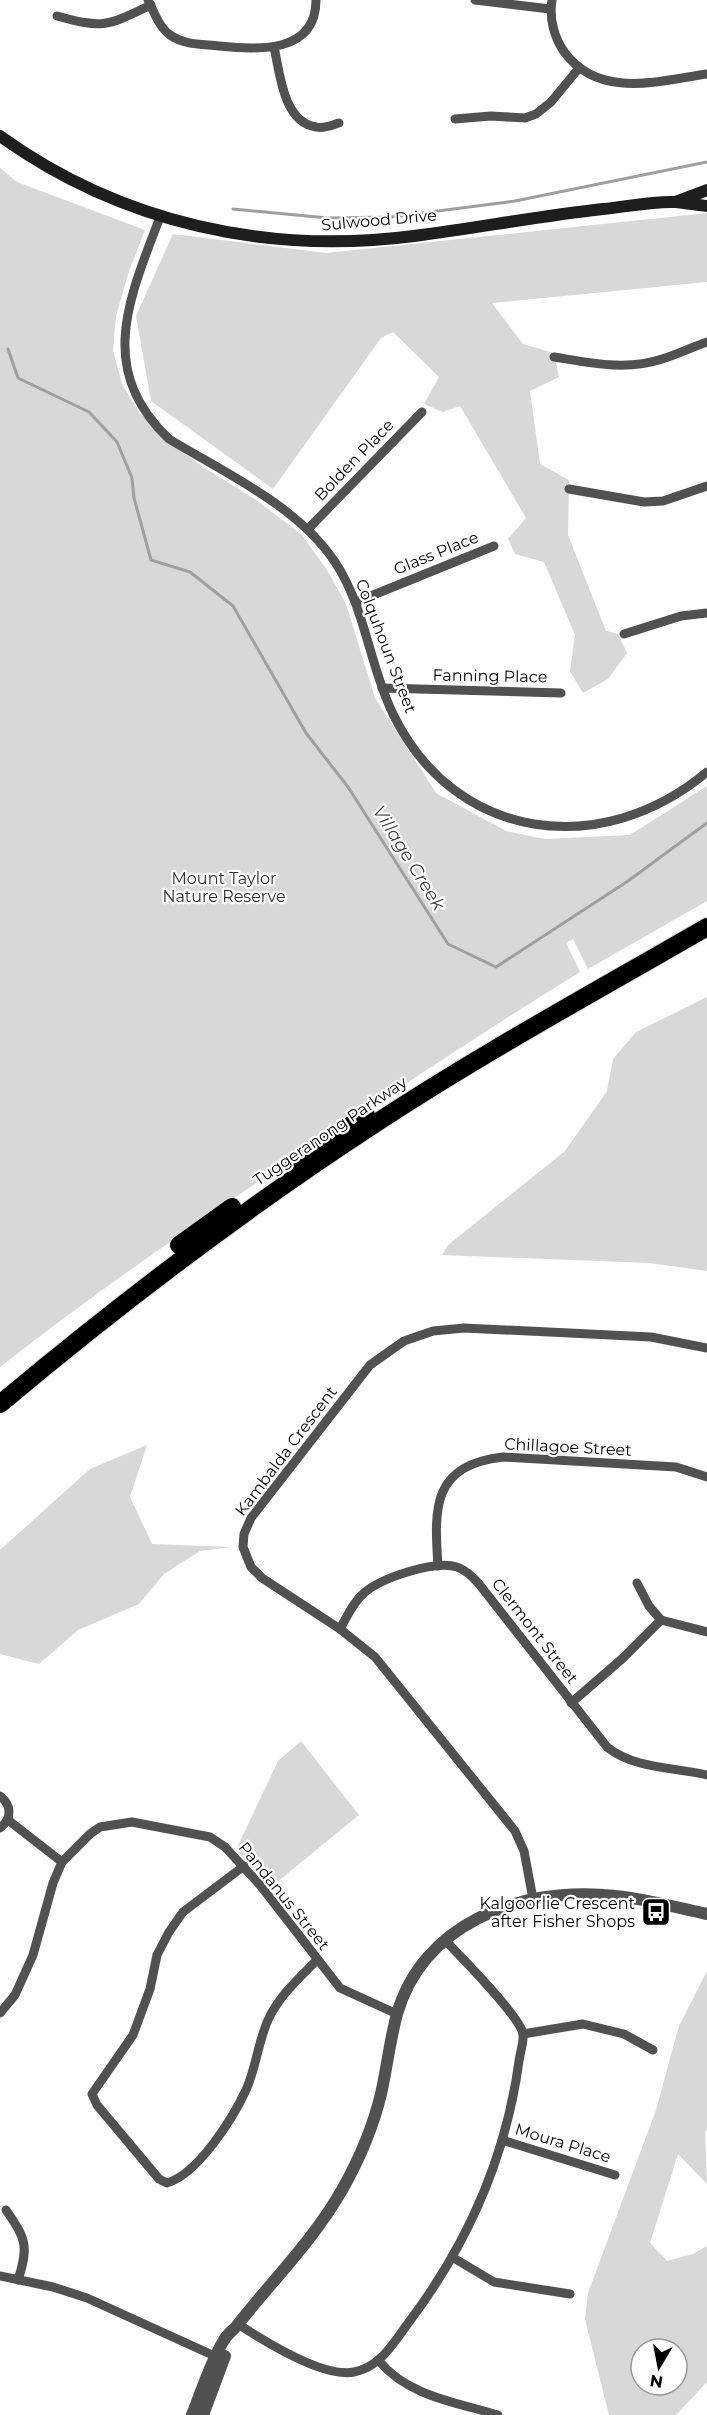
<svg xmlns="http://www.w3.org/2000/svg" width="707" height="2415" font-family="Montserrat,sans-serif">
<style>
.green{fill:#d8d8d8;fill-rule:evenodd}
.lines{fill:none;stroke-linecap:round;stroke-linejoin:round}
.stream{stroke:#9f9f9f;stroke-width:3}
.motorway-casing{stroke:#dbdbdb;stroke-width:20}
.minor{stroke:#515151;stroke-width:9}
.tertiary{stroke:#515151;stroke-width:12}
.secondary{stroke:#1e1e1e;stroke-width:12}
.motorway{stroke:#000;stroke-width:18}
.labels{text-anchor:middle;dominant-baseline:central;stroke-width:4.5;stroke-linejoin:round;paint-order:stroke}
.street-label{font-size:16px;fill:#000;stroke:#fff}
.park-label{font-size:16px;fill:#2f2f2f;stroke:#fff}
.poi-label{font-size:16px;fill:#000;stroke:#fff;text-anchor:end}
.water-label{font-size:18px;font-style:italic;fill:#404040;stroke:#fff}
</style>
<rect width="100%" height="100%" fill="#fff"/>
<!-- green -->
<g class="green">
<path d="M0,168l17,14 128,48 -16,41 -13,45 -3,34 9,34 17,28 29,30 37,26 51,32 46,35 25,35 19,34 29,94 61,95 70,38 39,8 85,-4 77,-49v115l-119,68 -15,-30 -7,4 14,29c-89,55 -175,112 -262,170 -109,72 -216,145 -318,225z"/>
<polygon points="707,213 707,282 492,303 523,344 554,353 559,377 530,391 540,464 569,480 568,535 606,631 618,634 627,653 608,679 583,693 570,671 575,635 544,562 515,554 508,539 526,518 460,406 443,412 424,404 439,377 393,332 381,338 273,489 151,401 136,316 173,234 326,253"/>
<polygon points="707,997 707,1271 649,1263 442,1255 448,1245 565,1151 607,1091 613,1059 636,1032"/>
<polygon points="147,1445 130,1497 152,1544 231,1547 200,1551 164,1574 139,1604 78,1630 39,1664 0,1654 0,1550 90,1469"/>
<polygon points="301,1741 359,1815 271,1887 236,1850 278,1761"/>
<path d="M707,1971v159l-2,2 2,52 -29,-30 -28,89 17,18 26,-7 14,-8v136l-31,33h-67l-24,-96 3,-26 68,-183 23,-84zM641,2349h36v36h-36z"/>
</g>
<g class="lines">
<!-- stream -->
<g class="stream">
<polyline points="233,209 328,218 391,217 515,201 707,162"/>
<polyline points="8,349 18,378 89,412 117,442 132,478 134,498 151,560 190,572 233,606 306,733 348,787 448,944 496,967 628,881 707,823"/>
</g>
<!-- motorway casing -->
<g class="motorway-casing">
<g id="motorway">
<polyline points="294,1163 366,1115"/>
<polyline points="179,1245 232,1207"/>
<path d="M0,1404c117,-98 239,-191 367,-275 110,-73 226,-136 340,-202"/>
</g>
</g>
<!-- minor -->
<g class="minor">
<path d="M148,0c6,12 11,27 22,35 14,10 32,9 49,11 38,4 97,8 97,-46"/>
<polyline points="475,0 550,9"/>
<path d="M552,0c-3,18 2,38 13,53 35,46 93,28 142,21"/>
<path d="M57,16c47,13 50,10 94,-11"/>
<path d="M274,47c6,26 9,75 42,80 8,2 16,-2 23,-4"/>
<polyline points="455,119 491,116 525,118 536,114 551,102 579,68"/>
<path d="M160,217c-30,80 -65,152 9,222 56,34 129,67 166,123 31,47 34,103 58,152 62,128 209,146 314,58"/>
<path d="M554,357c37,6 72,14 108,2 16,-5 30,-12 45,-17"/>
<polyline points="569,489 644,502 663,501 707,486"/>
<polyline points="308,529 422,412"/>
<polyline points="356,602 494,546"/>
<polyline points="624,634 681,616 707,613"/>
<polyline points="382,688 561,693"/>
<path d="M438,1566c-4,-58 -6,-101 65,-109l173,10 31,10"/>
<polyline points="637,1583 649,1606 661,1620 707,1632"/>
<path d="M340,1629c7,-12 13,-27 24,-36 17,-15 70,-33 93,-26 9,3 16,10 22,17l128,163c27,22 67,20 100,28"/>
<polyline points="571,1703 623,1658 661,1620"/>
<path d="M0,1796c12,9 12,23 0,32"/>
<polyline points="8,1820 62,1862"/>
<path d="M244,1866l-61,46 -14,20 -12,23 -7,34 -17,46 -41,59 5,11 62,74 8,4c31,-9 66,-65 79,-93 10,-22 12,-48 22,-70 11,-24 31,-42 49,-60"/>
<polyline points="533,1899 524,1851 515,1831 375,1657 340,1629 262,1578 251,1567 243,1547 244,1534 251,1518 370,1365 404,1341 433,1331 464,1328 651,1337 707,1348"/>
<polyline points="0,2013 15,1995 33,1955 53,1883 62,1862 90,1834 100,1827 132,1822 210,1837 225,1847 260,1885 340,1988 397,2014"/>
<polyline points="523,2034 583,2024 624,2034 653,2050"/>
<polyline points="502,2140 615,2175"/>
<path d="M6,2210c20,29 23,36 12,70"/>
<polyline points="452,2257 494,2282 570,2294"/>
<polyline points="0,2276 53,2287 87,2298 219,2358"/>
<path d="M238,2324c26,17 85,54 116,48 27,-5 40,-30 55,-50 58,-77 97,-165 110,-261 1,-8 5,-19 4,-27 -3,-18 -62,-77 -78,-94"/>
<path d="M379,2361c29,35 76,41 119,54"/>
</g>
<!-- tertiary -->
<g class="tertiary">
<path d="M192,2415c10,-25 18,-52 32,-75 4,-7 11,-11 15,-17 35,-44 75,-84 103,-133 17,-30 31,-63 39,-96 6,-27 9,-54 16,-80 26,-90 122,-126 207,-119 35,2 69,12 103,19"/>
<polyline points="203,2415 225,2356"/>
</g>
<!-- secondary -->
<g class="secondary">
<path d="M0,136c121,87 267,119 414,100 63,-8 125,-20 189,-27 23,-2 49,-8 72,-7 11,1 22,3 32,4"/>
<polyline points="675,202 707,190"/>
</g>
<!-- motorway -->
<use href="#motorway" class="motorway"/>
</g>
<!-- icons -->
<defs>
<g id="bus-square" transform="scale(1.5)"><rect x="-9" y="-9" width="18" height="18" rx="4" fill="#000" stroke="#fff"/><path d="M-5-6H5V4H4V6H2V4H-2V6H-4V4H-5ZM-3.5-4V0h7V-4ZM-3.5 1.2v1.5H-2V1.2ZM2 1.2v1.5H3.5V1.2Z" fill="#fff"/></g>
</defs>
<g fill-rule="evenodd">
<use href="#bus-square" x="656" y="1912"/>
</g>
<g class="labels">
<!-- street labels -->
<g class="street-label">
<text transform="translate(379 220) rotate(-5)">Sulwood Drive</text>
<text transform="translate(354 460) rotate(-46)">Bolden Place</text>
<text transform="translate(436 553) rotate(-22)">Glass Place</text>
<text transform="translate(386 646) rotate(69)">Colquhoun Street</text>
<text transform="translate(490 676) rotate(1)">Fanning Place</text>
<text transform="translate(330 1131) rotate(-34)">Tuggeranong Parkway</text>
<text transform="translate(568 1447) rotate(3)">Chillagoe Street</text>
<text transform="translate(286 1451) rotate(-53)">Kambalda Crescent</text>
<text transform="translate(535 1631) rotate(52)">Clermont Street</text>
<text transform="translate(284 1896) rotate(51)">Pandanus Street</text>
<text transform="translate(563 2143) rotate(17)">Moura Place</text>
</g>
<!-- park labels -->
<g class="park-label">
<text x="224" y="878">Mount Taylor<tspan x="224" dy="18">Nature Reserve</tspan></text>
</g>
<!-- poi labels -->
<g class="poi-label">
<text x="635" y="1903">Kalgoorlie Crescent<tspan x="635" dy="18">after Fisher Shops</tspan></text>
</g>
<!-- water labels -->
<g class="water-label">
<text transform="translate(409 858) rotate(58)">Village Creek</text>
</g>
</g>
<!-- north arrow -->
<g transform="translate(659 2367) rotate(190)"><circle r="28" fill="#ffffff" stroke="#999999" stroke-width="1.5"/>
<path d="M0-4.5L10 22L0 15L-10 22Z" fill="#000000"/>
<text y="-9" font-size="16" font-weight="bold" text-anchor="middle" fill="#000000">N</text>
</g>
</svg>
